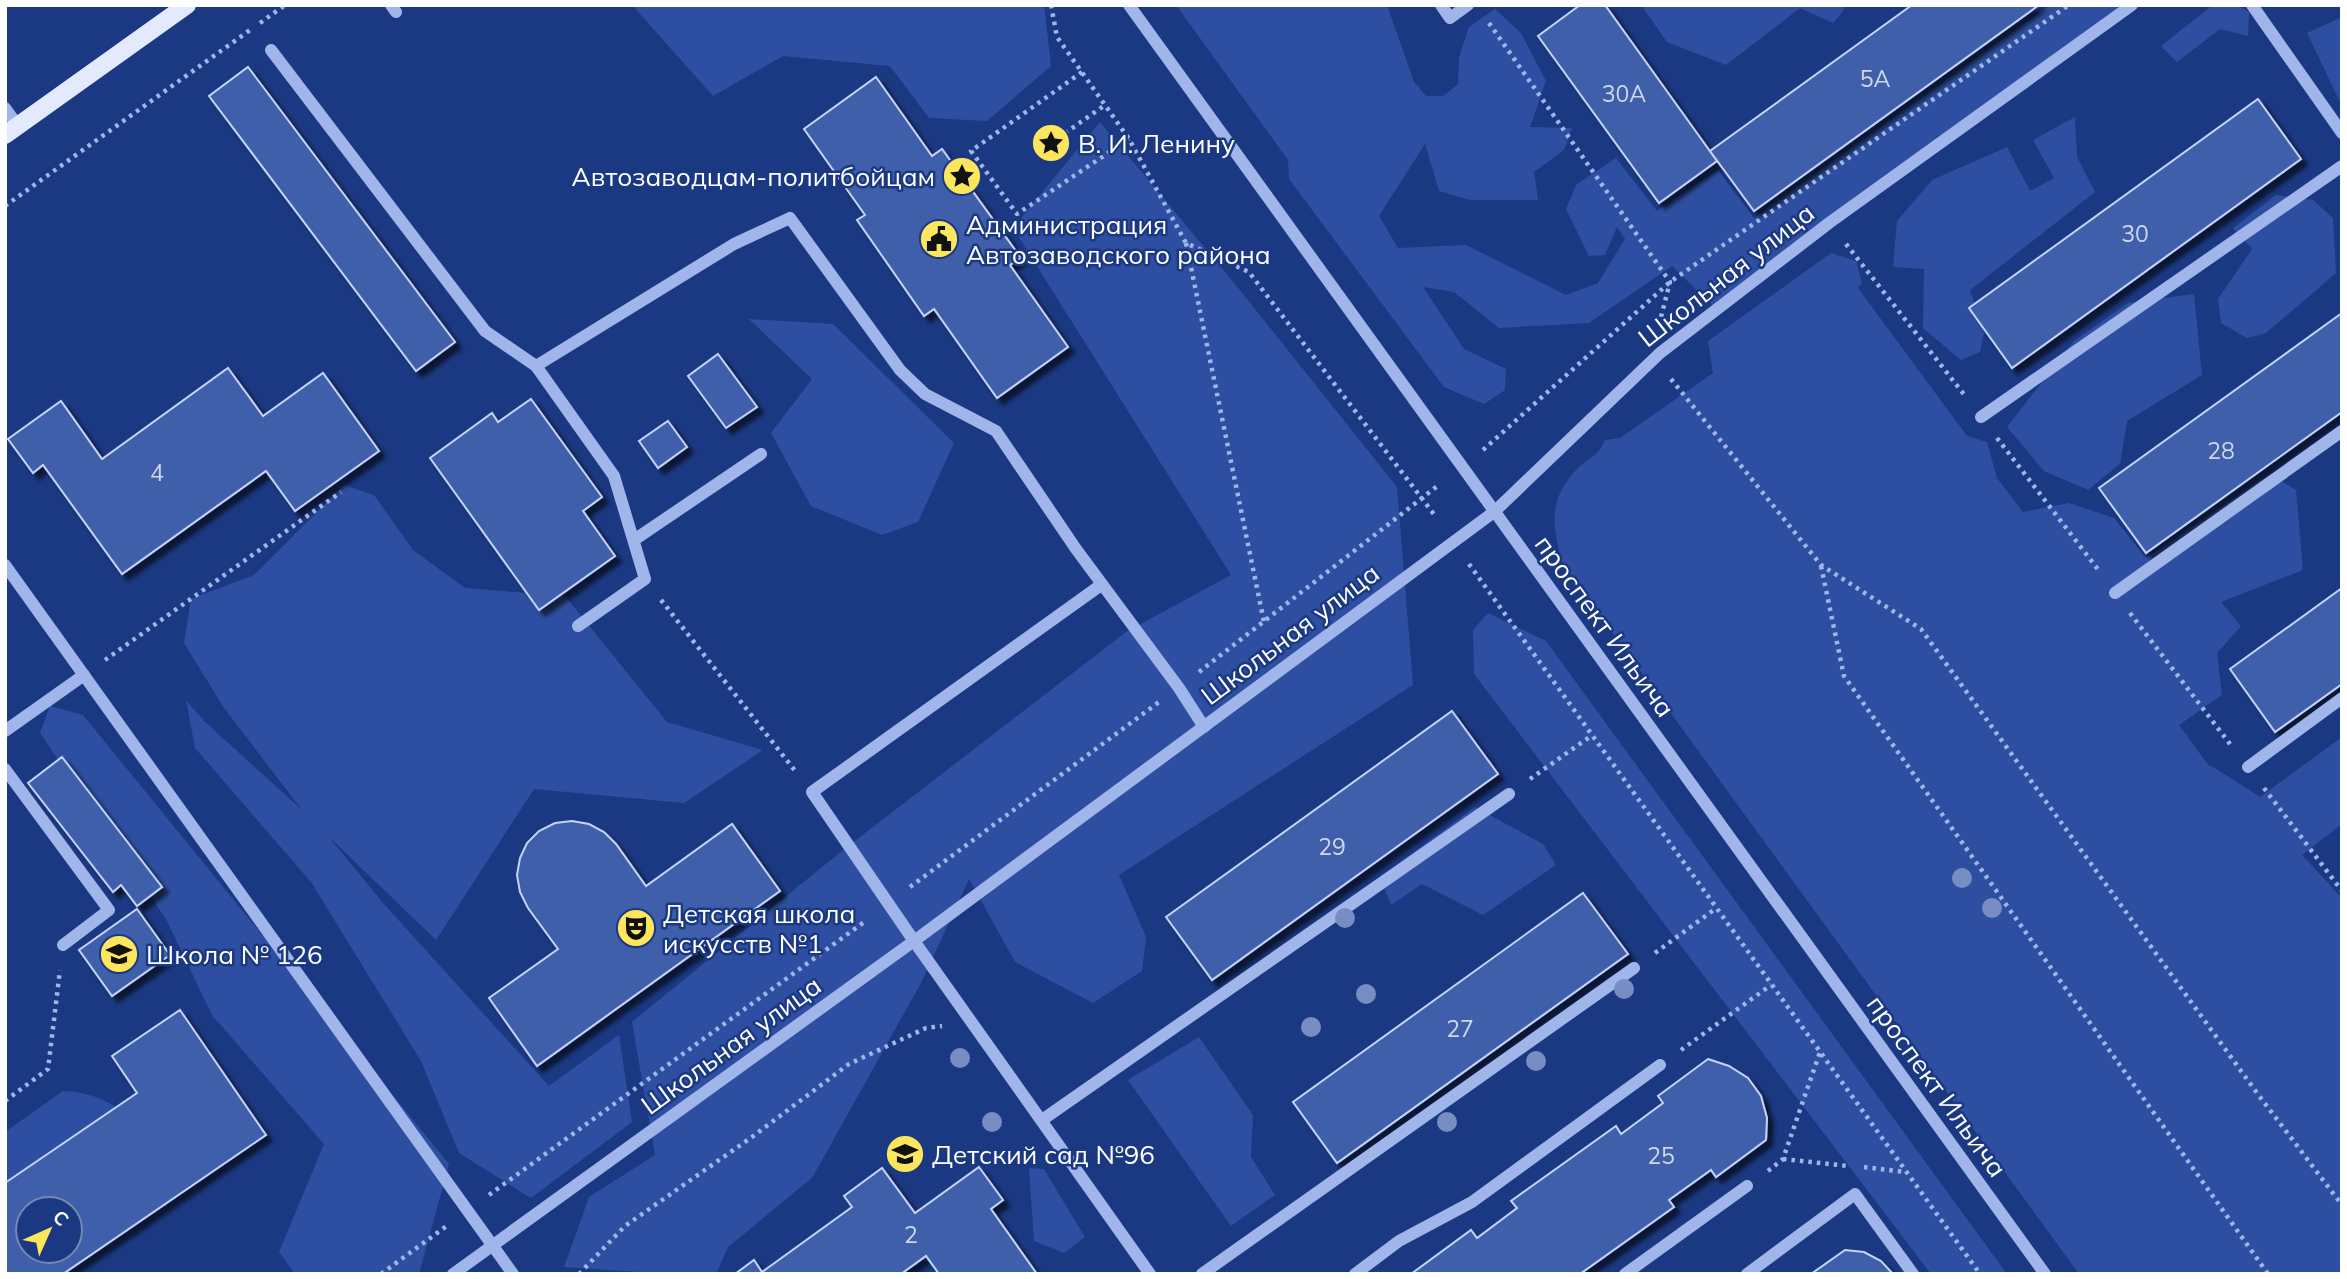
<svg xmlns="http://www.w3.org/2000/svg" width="2347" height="1279" font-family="Mulish,sans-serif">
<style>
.green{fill:#2e4fa1}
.building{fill:#3f5eaa;stroke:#c4d3f8;stroke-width:2;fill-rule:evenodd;filter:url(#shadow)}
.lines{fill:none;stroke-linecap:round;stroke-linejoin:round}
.path{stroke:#a0b6ea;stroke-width:4.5;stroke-dasharray:3.5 5;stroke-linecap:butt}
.minor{stroke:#a0b6ea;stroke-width:12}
.major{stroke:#e3eafe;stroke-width:18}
.tree{fill:#788dc3}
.labels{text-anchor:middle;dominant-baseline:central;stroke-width:5;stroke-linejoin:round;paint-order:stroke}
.number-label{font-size:23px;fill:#cfd7ea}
.poi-label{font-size:26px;fill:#fff;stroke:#1b3882;text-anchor:start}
.street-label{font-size:26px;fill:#fff;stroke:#1b3882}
</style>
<defs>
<filter id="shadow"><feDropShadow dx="6" dy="6" stdDeviation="2" flood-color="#0009"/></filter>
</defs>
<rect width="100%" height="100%" fill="#1b3882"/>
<!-- green -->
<g class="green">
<polygon points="632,5 1044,5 1051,66 987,121 929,118 890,66 783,56 713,96"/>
<polygon points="1176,5 1387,5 1414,82 1426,96 1443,96 1458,84 1459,57 1469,27 1495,9 1521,33 1546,81 1530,127 1572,128 1564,150 1534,172 1538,200 1470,200 1439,191 1425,144 1379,216 1398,248 1466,245 1566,295 1598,283 1625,239 1617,227 1605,255 1589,256 1566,209 1576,185 1616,158 1657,211 1718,170 1754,218 2050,5 2128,5 1714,307 1672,266 1589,323 1499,328 1454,292 1423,287 1464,349 1506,369 1505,390 1484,404 1444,387 1289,179 1288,160"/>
<polygon points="1641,5 1845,5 1843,11 1833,23 1800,8 1726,65 1667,42"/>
<polygon points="2213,5 2236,5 2249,12 2248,36 2220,29 2177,62 2161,46"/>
<polygon points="2340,18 2342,22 2342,106 2307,33"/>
<polygon points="2075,117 2077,157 2095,192 1970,290 1984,333 1980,352 1961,360 1923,328 1924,269 1893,267 1897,221 1932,180 2007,147 2030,191 2054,178 2033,140"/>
<polygon points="1100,122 1235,284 1397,487 1413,685 1119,875 1146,937 1142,971 1093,1003 1015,962 969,879 921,983 812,1178 728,1247 716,1274 669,1274 564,1267 589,1197 655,1155 632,1022 838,854 1126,632 1231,575 1013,228"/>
<polygon points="2276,195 2313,200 2333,218 2336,273 2266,333 2247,338 2221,323 2218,299 2252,249 2233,228"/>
<path d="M1831,253l25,8 6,22 -4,5 109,148 20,6 10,36 26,34 46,-9 45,15 32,40 124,-84 26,16 7,80 -82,32 20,24 -24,27 5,42 -43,30 30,41 1,-1 50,32 82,-60v87l-40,31 40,43v376h-263l-516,-709c-11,-40 -16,-66 16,-98 13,-12 18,-9 26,-27l15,-2 93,-65 -5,-32z"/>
<polygon points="2194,294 2202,375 2127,421 2120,464 2088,490 2044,471 2007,427 2074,341 2128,303"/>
<polygon points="749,319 833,324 954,443 918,522 882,535 811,506 771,433 812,379"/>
<polygon points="344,485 374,495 413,550 465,588 565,596 667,722 763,750 684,803 534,789 436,940 328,836 383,903 549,1086 619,1035 632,1122 531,1198 459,1153 421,1061 311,882 195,748 186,700 204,721 302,810 224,708 184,643 191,599 254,575"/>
<polygon points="1488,613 1546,641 2007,1274 1931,1274 1474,674 1473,630"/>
<polygon points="50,706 83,715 449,1164 419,1274 295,1274 279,1252 324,1144 212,1015 166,919 40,733"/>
<polygon points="1475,807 1543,844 1556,865 1483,915 1422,884 1391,905 1380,877"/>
<polygon points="1199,1037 1253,1115 1251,1157 1275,1195 1231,1226 1128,1080"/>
<path d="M63,1091c22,1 37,6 55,17l-48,101h-42v42l-23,23v-142z"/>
<polygon points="1029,1168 1044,1169 1085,1237 1064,1253 1034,1241"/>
</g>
<!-- building -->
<g class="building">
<polygon points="1580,5 1605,5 1717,161 1659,203 1538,36"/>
<polygon points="1912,5 2039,5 1754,211 1710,151"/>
<polygon points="248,67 455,342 416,371 209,96"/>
<polygon points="876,77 932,156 942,149 1021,258 1010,265 1068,347 997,398 934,309 924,316 857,220 865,215 804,129"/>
<polygon points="2258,99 2301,159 2012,368 1969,308"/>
<polygon points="2342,313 2342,412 2146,553 2099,488"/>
<polygon points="718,354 757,407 726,428 688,376"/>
<polygon points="228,368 263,416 323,373 379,451 295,511 266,471 122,574 43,465 33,473 8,439 61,401 102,459"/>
<polygon points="531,399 602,497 583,511 615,556 539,610 430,458 492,413 498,422"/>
<polygon points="668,421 687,447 658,468 639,441"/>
<polygon points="2342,588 2342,684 2275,732 2230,669"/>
<polygon points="1452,711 1498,774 1212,980 1166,917"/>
<polygon points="62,757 162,887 137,906 121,885 113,892 28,783"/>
<polygon points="572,821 589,824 604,832 616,844 646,886 732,824 780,891 537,1066 489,998 558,949 528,908 520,892 517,875 520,858 527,843 539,831 555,823"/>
<polygon points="1583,893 1628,954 1337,1163 1293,1102"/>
<polygon points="137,909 170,955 112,996 79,950"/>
<path d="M180,1010l86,125 -203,139h-58v-91l132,-90 -25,-37zM28,1209h42v42h-42z"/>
<polygon points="1708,1059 1729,1066 1748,1078 1761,1096 1767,1118 1766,1140 1716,1177 1711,1170 1669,1200 1674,1207 1580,1274 1411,1274 1471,1230 1477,1238 1517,1208 1511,1201 1616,1126 1621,1134 1663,1103 1658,1096"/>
<polygon points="979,1167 1003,1200 991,1209 1037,1274 939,1274 926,1256 901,1274 735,1274 754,1260 762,1272 852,1207 844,1196 882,1168 915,1213"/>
<polygon points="1845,1250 1864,1252 1881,1261 1893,1274 1811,1274"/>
</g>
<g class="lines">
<!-- path -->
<g class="path">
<polyline points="1051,5 1057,37 1129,139 1186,243 1249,272 1436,517"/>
<polyline points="260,23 285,5"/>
<polyline points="1489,23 1670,282 1661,317"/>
<polyline points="1082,72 971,151 1017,214 1129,139"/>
<polyline points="1051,143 1105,105"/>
<polyline points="5,206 250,30"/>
<polyline points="1186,243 1264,622"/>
<polyline points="1846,244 1966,397"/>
<polyline points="1671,379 1821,565 1921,629 2257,1093 2342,1205"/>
<polyline points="1997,438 2100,572"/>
<polyline points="1483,450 1670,282 2069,5"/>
<polyline points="1469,564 1980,1274"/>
<polyline points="1821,566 1844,676 2268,1274"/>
<polyline points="661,600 796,772"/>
<polyline points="2130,613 2233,748"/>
<polyline points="105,660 341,492"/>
<polyline points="1199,672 1440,484"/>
<polyline points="1530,779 1591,736"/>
<polyline points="2264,788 2342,891"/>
<polyline points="910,887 1159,702"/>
<polyline points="1655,953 1715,909"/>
<polyline points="1681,1050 1771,985"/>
<polyline points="5,1101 48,1069 60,970"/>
<polyline points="1783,1159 1848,1166"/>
<polyline points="1864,1167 1906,1172"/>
<polyline points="1768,1171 1783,1159 1820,1052"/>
<polyline points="489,1195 867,920"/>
<polyline points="381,1274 448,1225"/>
<polyline points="579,1274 625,1226 752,1137 849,1064 926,1028 942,1026"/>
</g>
<!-- minor -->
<g class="minor">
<polyline points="391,5 396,12"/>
<polyline points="1129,5 2045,1274"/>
<polyline points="1441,5 1450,18 1468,5"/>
<polyline points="2252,5 2342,133"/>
<polyline points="271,50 485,331 536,366 614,476 645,579 578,626"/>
<polyline points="5,108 18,126"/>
<polyline points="536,366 734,244 790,218 900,370 925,394 996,431 1076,549 1179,688 1204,727"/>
<polyline points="1981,417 2342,166"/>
<polyline points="634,540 761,454"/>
<polyline points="5,565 513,1274"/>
<polyline points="1101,585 812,792 914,941 1150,1274"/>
<polyline points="2115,593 2342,431"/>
<polyline points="5,731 84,675"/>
<polyline points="2248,767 2342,698"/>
<polyline points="5,769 109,910 63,945"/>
<polyline points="1042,1120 1509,794"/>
<polyline points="453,1274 914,941 1494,512 1660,353 1829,223 2132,5"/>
<polyline points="1202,1274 1634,968"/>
<polyline points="1355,1274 1399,1241 1472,1202 1660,1065"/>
<polyline points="1625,1274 1747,1186"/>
<polyline points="1747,1274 1855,1194 1913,1274"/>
</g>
<!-- major -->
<polyline class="major" points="5,135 187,5"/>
</g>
<!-- trees -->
<g class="tree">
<circle cx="1962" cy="878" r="10"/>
<circle cx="1992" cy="908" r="10"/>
<circle cx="1345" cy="918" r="10"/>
<circle cx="1624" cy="989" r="10"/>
<circle cx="1366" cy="994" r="10"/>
<circle cx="1311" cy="1027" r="10"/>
<circle cx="960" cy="1058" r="10"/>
<circle cx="1536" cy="1061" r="10"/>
<circle cx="992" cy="1122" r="10"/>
<circle cx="1447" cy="1122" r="10"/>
</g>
<!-- icons -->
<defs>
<g id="sight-disc" transform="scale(2.0125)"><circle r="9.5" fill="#fce75c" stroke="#1b3882"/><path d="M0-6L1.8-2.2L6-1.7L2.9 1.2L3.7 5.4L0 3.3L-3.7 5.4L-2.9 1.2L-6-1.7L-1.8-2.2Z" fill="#111"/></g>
<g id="civic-disc" transform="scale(2.0125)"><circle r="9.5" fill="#fce75c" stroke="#1b3882"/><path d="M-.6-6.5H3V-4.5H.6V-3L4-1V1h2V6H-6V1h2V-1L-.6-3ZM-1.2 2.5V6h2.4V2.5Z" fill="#111"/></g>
<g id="theatre-disc" transform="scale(2.0125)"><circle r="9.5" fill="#fce75c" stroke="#1b3882"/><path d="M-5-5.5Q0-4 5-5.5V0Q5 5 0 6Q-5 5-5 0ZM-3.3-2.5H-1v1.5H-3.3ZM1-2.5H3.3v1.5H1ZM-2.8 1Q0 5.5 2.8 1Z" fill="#111"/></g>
<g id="school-disc" transform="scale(2.0125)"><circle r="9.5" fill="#fce75c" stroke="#1b3882"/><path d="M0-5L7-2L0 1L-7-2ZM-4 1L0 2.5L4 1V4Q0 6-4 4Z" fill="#111"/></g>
</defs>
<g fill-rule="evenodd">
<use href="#sight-disc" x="1051" y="143"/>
<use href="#sight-disc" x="962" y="176"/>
<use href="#civic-disc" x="939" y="239"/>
<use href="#theatre-disc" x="636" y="928"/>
<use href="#school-disc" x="119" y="954"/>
<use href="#school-disc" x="905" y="1154"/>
</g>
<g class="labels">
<!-- number labels -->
<g class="number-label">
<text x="1875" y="78">5А</text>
<text x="1624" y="93">30А</text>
<text x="2135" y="233">30</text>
<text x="2221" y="450">28</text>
<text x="157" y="472">4</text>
<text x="1332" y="846">29</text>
<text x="1460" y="1028">27</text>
<text x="1661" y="1155">25</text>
<text x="911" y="1234">2</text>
</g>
<!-- poi labels -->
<g class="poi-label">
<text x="1078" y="143">В. И. Ленину</text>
<text x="935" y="176" text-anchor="end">Автозаводцам-политбойцам</text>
<text x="966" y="224">Администрация<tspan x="966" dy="30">Автозаводского района</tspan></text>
<text x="663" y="913">Детская школа<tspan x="663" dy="30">искусств №1</tspan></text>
<text x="146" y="954">Школа № 126</text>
<text x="932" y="1154">Детский сад №96</text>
</g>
<!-- street labels -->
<g class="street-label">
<text transform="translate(1726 275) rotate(-38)">Школьная улица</text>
<text transform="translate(1605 626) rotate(54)">проспект Ильича</text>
<text transform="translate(1290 634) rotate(-37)">Школьная улица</text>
<text transform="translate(731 1045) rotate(-36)">Школьная улица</text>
<text transform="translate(1937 1086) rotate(54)">проспект Ильича</text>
</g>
</g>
<!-- border -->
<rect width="2347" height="1279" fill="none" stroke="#ffffff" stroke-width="14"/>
<!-- north arrow -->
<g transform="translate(49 1230) rotate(45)"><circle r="33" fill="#1b3882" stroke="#7688b4" stroke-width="2"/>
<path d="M0-5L12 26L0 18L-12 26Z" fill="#fce75c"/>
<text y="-10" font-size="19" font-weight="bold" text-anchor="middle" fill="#ffffff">С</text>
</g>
</svg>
